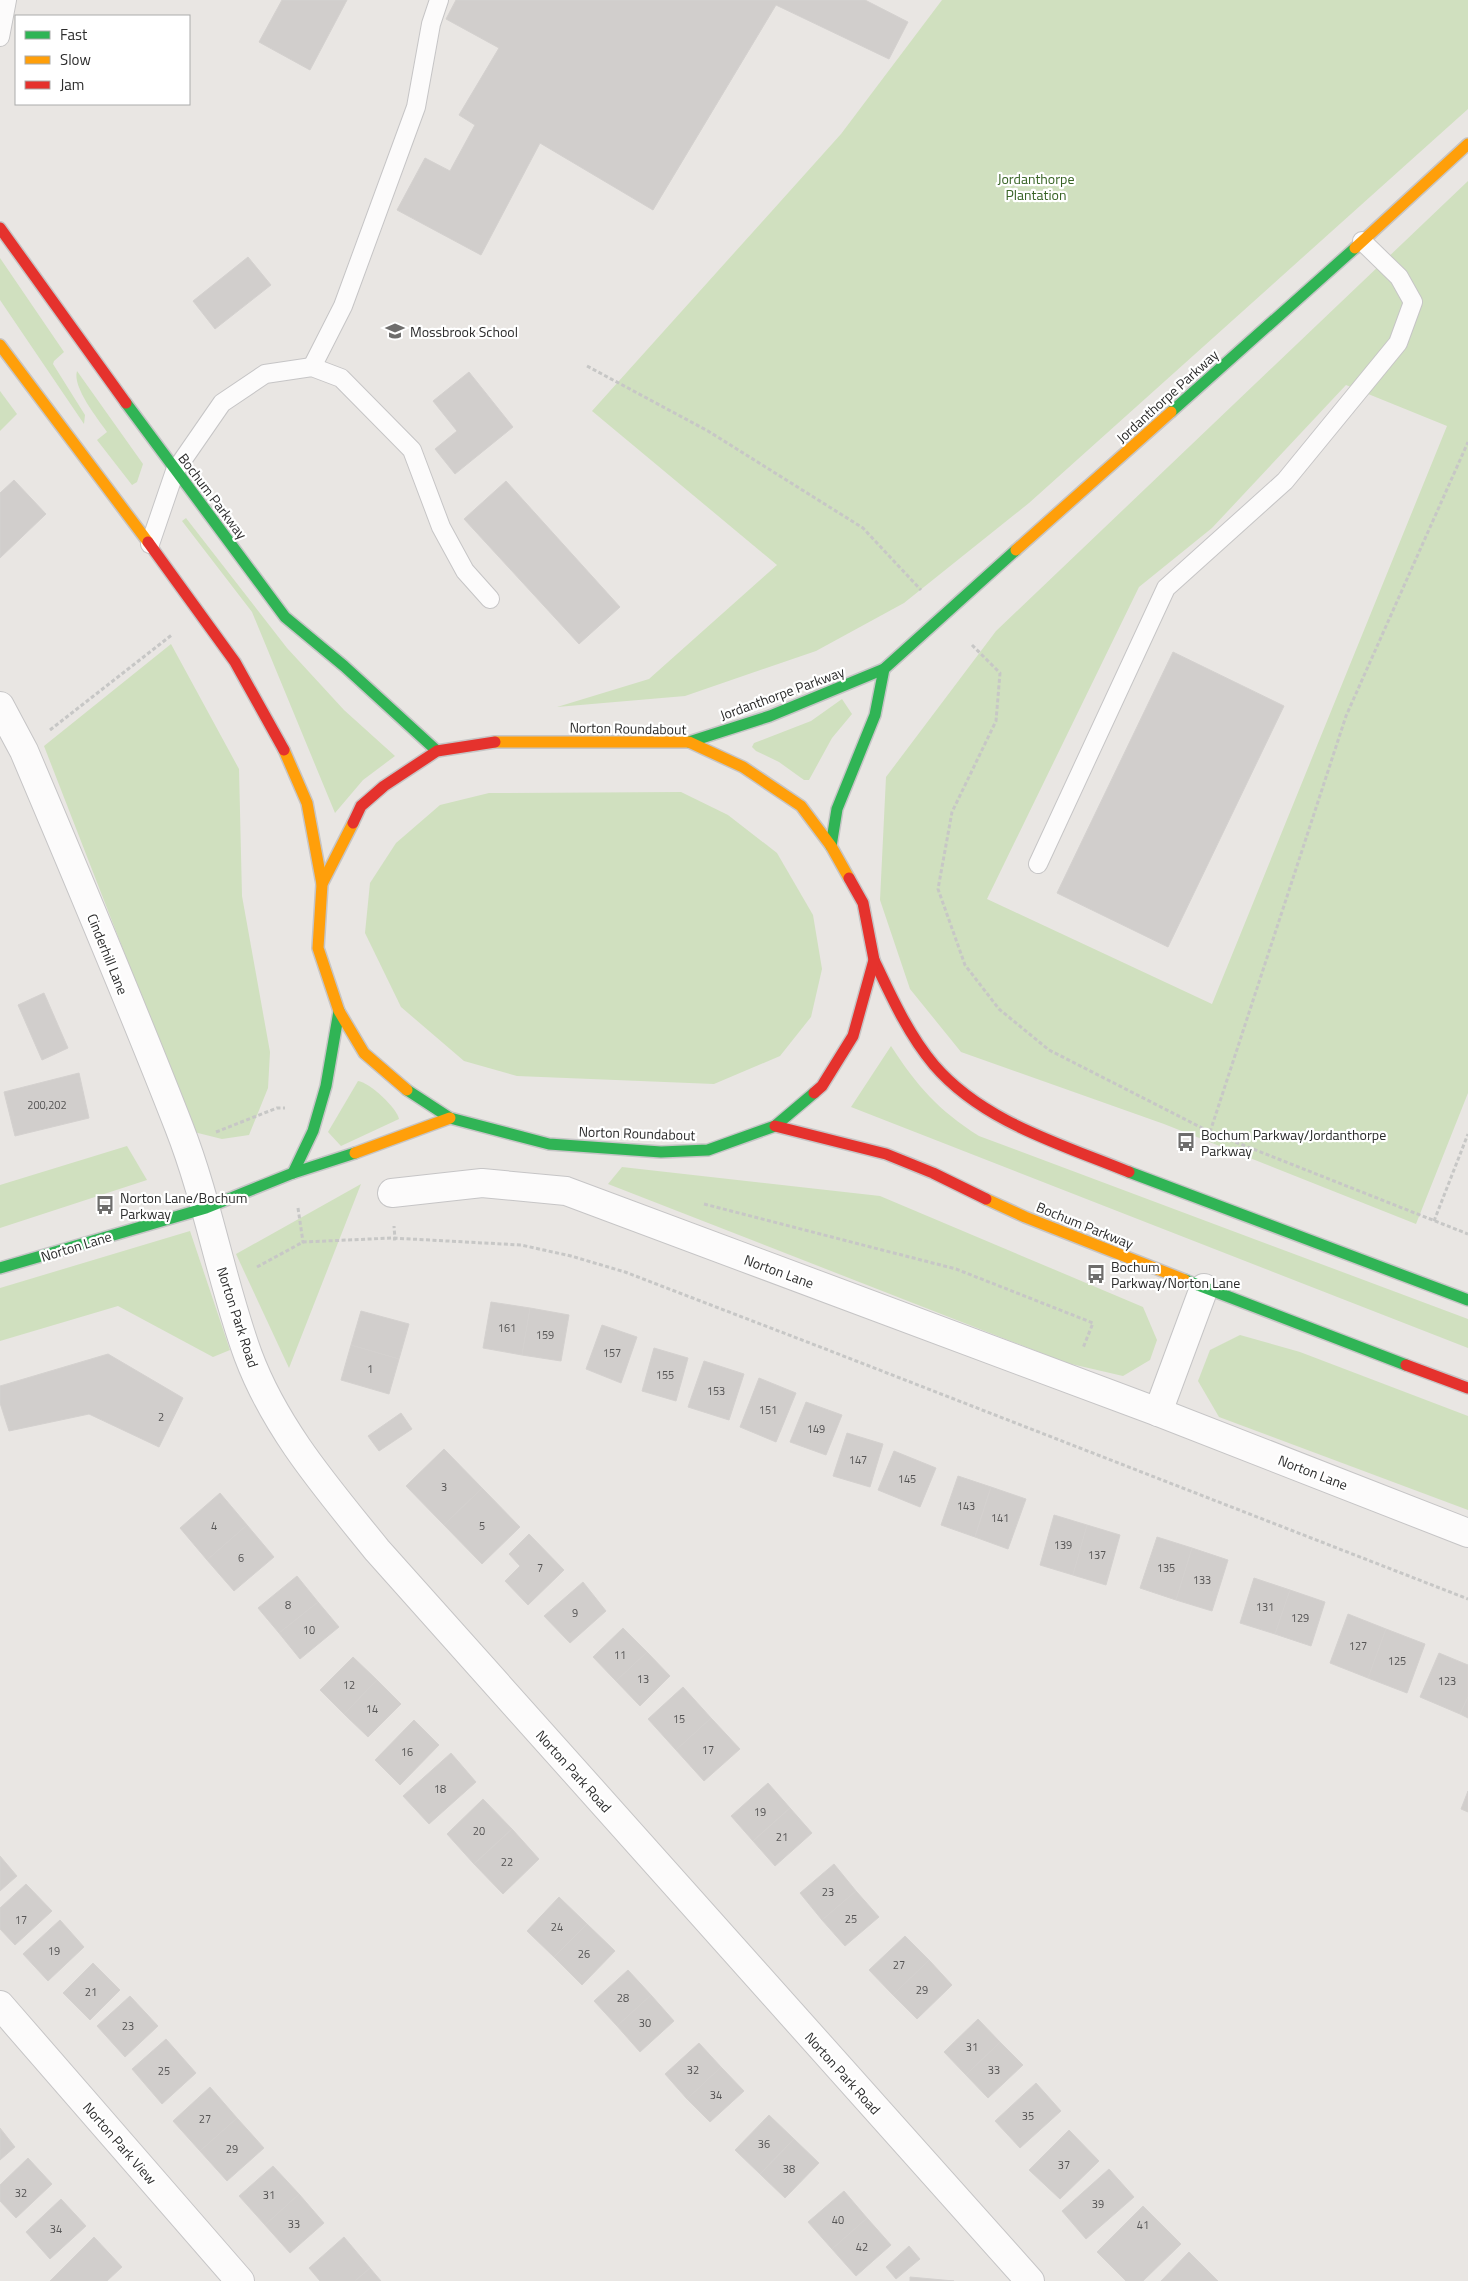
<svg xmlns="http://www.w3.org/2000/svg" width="1468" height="2281" font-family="'Titillium Web',sans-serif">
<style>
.green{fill:#d0e0bf;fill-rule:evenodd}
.building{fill:#d1cecc;stroke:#d4d1cf}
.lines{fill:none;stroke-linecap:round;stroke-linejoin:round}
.lane-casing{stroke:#c6c5c6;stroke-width:20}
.street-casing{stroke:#c6c5c6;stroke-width:30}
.fast-casing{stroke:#c6c5c6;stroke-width:14}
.slow-casing{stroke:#c6c5c6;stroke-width:14}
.jam-casing{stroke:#c6c5c6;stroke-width:14}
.path{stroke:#c7c7c6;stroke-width:3;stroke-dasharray:4 2.5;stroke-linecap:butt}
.lane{stroke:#fcfbfb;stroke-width:18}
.street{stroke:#fcfbfb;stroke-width:28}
.fast{stroke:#30b455;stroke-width:11}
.slow{stroke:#ff9f0a;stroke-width:11}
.jam{stroke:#e5322d;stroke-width:11}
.labels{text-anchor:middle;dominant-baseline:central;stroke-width:4.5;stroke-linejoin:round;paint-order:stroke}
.number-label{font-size:11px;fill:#565555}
.park-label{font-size:14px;fill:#366223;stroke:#fff}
.poi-label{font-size:14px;fill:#2c2c2c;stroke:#fff;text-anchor:start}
.street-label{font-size:14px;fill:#2c2c2c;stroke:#fff}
</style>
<rect width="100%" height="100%" fill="#e9e6e3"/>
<!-- green -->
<g class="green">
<polygon points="942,0 1468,0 1468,109 1029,503 904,603 816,651 685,696 557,707 649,679 777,565 592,411 841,134"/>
<path d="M1468,181v912l-52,131 -252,-100 -203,-72 -51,-63 -30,-89 6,-123 110,-146zM1346,385l101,41 -235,578 -225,-105 152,-312 73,-59z"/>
<polygon points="0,258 64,352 54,361 53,364 85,415 84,424 0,300"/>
<path d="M77,371l66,93 -6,18 -5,3 -35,-45 10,-8c-9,-13 -35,-45 -30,-61z"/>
<polygon points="0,391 17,414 0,431"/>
<polygon points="186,518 287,648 344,710 395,756 363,780 335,813 252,612 182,521"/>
<polygon points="171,644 239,769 242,896 270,1052 268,1088 249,1135 222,1139 194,1132 44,746"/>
<polygon points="842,699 852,714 832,738 809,780 804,780 779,762 756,751 752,747 754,743 811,721"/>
<polygon points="681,792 728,815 777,853 813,915 822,969 811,1017 780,1056 714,1084 517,1076 464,1061 401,1007 365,933 370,883 396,843 440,805 489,793"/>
<path d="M891,1046c26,40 47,64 88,90l489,183v29l-617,-241z"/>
<path d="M358,1081c11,1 39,27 41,38l-58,27 -13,-14z"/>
<polygon points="127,1146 147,1180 0,1228 0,1185"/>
<polygon points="622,1167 880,1196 1143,1307 1157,1340 1150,1360 1123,1376 1067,1363 608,1184"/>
<polygon points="361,1184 289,1368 236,1254"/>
<polygon points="190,1231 230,1350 213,1357 118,1306 0,1341 0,1288"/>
<polygon points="1240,1335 1300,1352 1468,1416 1468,1510 1219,1417 1198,1381 1210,1350"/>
</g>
<!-- building -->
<g class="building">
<polygon points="282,0 347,0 310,70 259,42"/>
<polygon points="456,0 865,0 908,22 889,59 776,5 653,210 540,143 481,255 397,210 425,158 450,171 475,125 459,115 499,48 446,19"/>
<polygon points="248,257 271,285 215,329 193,301"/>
<polygon points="469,372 513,427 455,474 435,449 457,431 433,401"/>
<polygon points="14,480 46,514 0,558 0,493"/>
<polygon points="506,481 620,607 579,644 464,519"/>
<polygon points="1173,652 1284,706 1168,947 1057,893"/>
<polygon points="44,993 68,1048 42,1060 18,1005"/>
<polygon points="79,1073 89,1118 15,1136 4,1092"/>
<polygon points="491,1302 530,1308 522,1355 483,1348"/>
<polygon points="530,1308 569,1315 561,1361 522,1355"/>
<polygon points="361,1311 409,1324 399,1359 351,1345"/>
<polygon points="602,1325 637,1337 621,1383 586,1369"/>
<polygon points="351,1345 399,1359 389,1394 341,1380"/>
<polygon points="654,1348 688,1358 676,1401 642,1391"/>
<polygon points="108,1354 183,1398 159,1447 89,1414 9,1431 0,1403 0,1386"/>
<polygon points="704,1361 744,1374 729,1420 688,1407"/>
<polygon points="759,1378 796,1393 776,1442 740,1427"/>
<polygon points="806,1402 842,1415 826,1455 790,1442"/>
<polygon points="401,1413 412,1429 379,1451 368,1436"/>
<polygon points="847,1433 883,1444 870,1487 833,1476"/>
<polygon points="444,1449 482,1488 444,1525 406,1486"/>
<polygon points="894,1451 936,1468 920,1507 878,1490"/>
<polygon points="958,1476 991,1487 975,1537 941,1525"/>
<polygon points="991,1487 1026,1499 1008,1549 975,1537"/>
<polygon points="482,1488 520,1527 482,1564 444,1525"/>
<polygon points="220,1493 247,1525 207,1560 180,1528"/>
<polygon points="1054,1515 1087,1525 1073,1575 1040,1565"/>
<polygon points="247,1525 274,1557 234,1591 207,1560"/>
<polygon points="1087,1525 1120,1535 1106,1585 1073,1575"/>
<polygon points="529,1534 564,1570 528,1605 505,1581 520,1566 509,1554"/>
<polygon points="1157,1537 1192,1548 1176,1600 1140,1588"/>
<polygon points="1192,1548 1228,1560 1212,1611 1176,1600"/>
<polygon points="297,1576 318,1602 279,1633 258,1608"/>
<polygon points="1254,1578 1290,1590 1275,1634 1240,1623"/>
<polygon points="583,1582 606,1611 570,1643 544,1616"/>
<polygon points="1290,1590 1325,1602 1311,1646 1275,1634"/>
<polygon points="318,1602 339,1627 300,1659 279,1633"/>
<polygon points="1348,1614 1386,1629 1368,1678 1330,1663"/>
<polygon points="623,1628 647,1652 616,1681 593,1657"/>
<polygon points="1386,1629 1425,1644 1407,1693 1368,1678"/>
<polygon points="647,1652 670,1676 640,1706 616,1681"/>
<polygon points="1439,1653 1468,1665 1468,1697 1460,1714 1420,1697"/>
<polygon points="353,1657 377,1680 344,1714 320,1690"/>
<polygon points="377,1680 401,1704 368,1737 344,1714"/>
<polygon points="683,1687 711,1718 676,1750 648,1719"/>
<polygon points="1468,1697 1468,1718 1460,1714"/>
<polygon points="711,1718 740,1749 704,1781 676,1750"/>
<polygon points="414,1720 439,1745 400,1785 375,1760"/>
<polygon points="451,1753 476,1782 429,1824 403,1796"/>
<polygon points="768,1783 790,1808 753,1841 731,1816"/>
<polygon points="1468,1791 1468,1812 1461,1809"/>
<polygon points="483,1799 512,1829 474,1864 447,1834"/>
<polygon points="790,1808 812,1833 775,1866 753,1841"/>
<polygon points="512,1829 539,1859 503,1894 474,1864"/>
<polygon points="0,1856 17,1876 0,1891"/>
<polygon points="834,1864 856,1891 822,1920 800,1893"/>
<polygon points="26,1884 52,1911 15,1945 0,1929 0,1908"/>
<polygon points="856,1891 879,1917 845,1946 822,1920"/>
<polygon points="559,1897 587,1924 554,1957 527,1931"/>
<polygon points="60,1920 84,1947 48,1981 23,1954"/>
<polygon points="587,1924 615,1951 582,1985 554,1957"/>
<polygon points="905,1936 929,1960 893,1995 869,1970"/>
<polygon points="929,1960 952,1985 917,2019 893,1995"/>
<polygon points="93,1963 120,1990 90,2020 63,1993"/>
<polygon points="628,1970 651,1995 617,2026 594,2001"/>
<polygon points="651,1995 674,2021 640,2052 617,2026"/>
<polygon points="130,1996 158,2026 125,2057 97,2026"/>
<polygon points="978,2019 1000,2042 966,2075 944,2052"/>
<polygon points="166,2039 196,2073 162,2104 132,2069"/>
<polygon points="1000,2042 1023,2065 988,2098 966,2075"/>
<polygon points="699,2043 721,2067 687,2099 665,2074"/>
<polygon points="721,2067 744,2091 710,2122 687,2099"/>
<polygon points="1036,2083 1061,2111 1020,2148 995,2121"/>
<polygon points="210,2087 237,2118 200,2151 173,2121"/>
<polygon points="769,2115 794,2139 760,2174 735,2150"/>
<polygon points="237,2118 264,2148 227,2181 200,2151"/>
<polygon points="0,2128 15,2147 0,2160"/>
<polygon points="1069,2130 1099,2161 1060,2199 1029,2170"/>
<polygon points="794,2139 819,2163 785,2198 760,2174"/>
<polygon points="28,2158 52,2184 16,2218 0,2201 0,2185"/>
<polygon points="273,2166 299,2194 265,2225 239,2196"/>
<polygon points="1109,2169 1134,2197 1086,2239 1062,2211"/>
<polygon points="844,2191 867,2218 832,2249 808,2222"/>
<polygon points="299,2194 324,2223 290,2253 265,2225"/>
<polygon points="61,2199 86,2226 50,2259 26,2232"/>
<polygon points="1143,2206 1181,2244 1143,2281 1126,2281 1097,2252"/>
<polygon points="867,2218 891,2245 856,2276 832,2249"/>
<polygon points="94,2237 122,2267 107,2281 50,2281"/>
<polygon points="344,2237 370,2268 355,2281 320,2281 309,2268"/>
<polygon points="909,2246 920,2259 896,2279 886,2267"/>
<polygon points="1189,2252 1218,2281 1161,2281"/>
<polygon points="370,2268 381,2281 355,2281"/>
<polygon points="910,2277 954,2281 910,2281"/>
</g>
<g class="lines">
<!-- lane casing -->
<g class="lane-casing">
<g id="lane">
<polyline points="0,37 7,0"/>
<polyline points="312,367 343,306 416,107 431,24 439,0"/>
<polyline points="150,544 175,471 222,403 265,374 312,367 341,378 412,450 441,527 465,571 490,599"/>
<polyline points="1038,864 1166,588 1285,481 1398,343 1413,302 1399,277 1362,241"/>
</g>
</g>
<!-- street casing -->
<g class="street-casing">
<g id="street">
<path d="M0,706l24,45c53,125 106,250 155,376 29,74 42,154 69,228 28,75 80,134 129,195l653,731"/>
<polyline points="392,1193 482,1183 566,1191 1158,1412 1468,1533"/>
<polyline points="1158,1412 1204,1288"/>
<polyline points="0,2005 240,2281"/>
</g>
</g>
<!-- fast casing -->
<g class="fast-casing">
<g id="fast">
<polyline points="126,403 285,617 344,666 437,751"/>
<polyline points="1171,412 1355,248"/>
<polyline points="689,742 770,716 884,669 1016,550"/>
<polyline points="831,846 837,809 875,715 884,669"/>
<polyline points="407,1090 450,1118 549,1144 661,1152 708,1150 775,1126 814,1093"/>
<polyline points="1129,1172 1468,1300"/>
<polyline points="293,1173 313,1131 326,1086 339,1011"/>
<polyline points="0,1268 206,1208 293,1173 355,1153"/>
<polyline points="1185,1280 1406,1365"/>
</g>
</g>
<!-- slow casing -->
<g class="slow-casing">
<g id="slow">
<polyline points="1355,248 1468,144"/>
<polyline points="0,345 148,542"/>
<polyline points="1016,550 1171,412"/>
<polyline points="495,742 689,742 743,767 801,806 831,846 849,878"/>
<polyline points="284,750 307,803 322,884"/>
<polyline points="353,823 322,884 318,948 339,1011 364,1053 407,1090"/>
<polyline points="355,1153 450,1118"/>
<polyline points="986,1199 1025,1217 1185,1280"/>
</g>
</g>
<!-- jam casing -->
<g class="jam-casing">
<g id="jam">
<polyline points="0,228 126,403"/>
<polyline points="148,542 235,662 284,750"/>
<polyline points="353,823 361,806 384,786 437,751 495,742"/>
<path d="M874,960c17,36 34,74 60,105 49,57 127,79 195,107"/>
<polyline points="814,1093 822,1086 853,1036 874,960 863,903 849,878"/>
<polyline points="775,1126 886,1154 933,1173 986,1199"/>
<polyline points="1406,1365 1468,1388"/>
</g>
</g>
<!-- path -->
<g class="path">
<polyline points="587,366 708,431 863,528 921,590"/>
<polyline points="972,645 1000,673 996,721 952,812 938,889 965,965 999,1009 1049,1050 1210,1132 1468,1234"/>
<polyline points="50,730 173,634"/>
<polyline points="216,1132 277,1108 285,1108"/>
<polyline points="1210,1132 1346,716 1468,442"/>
<polyline points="704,1204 956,1269 1093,1323 1083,1348"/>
<polyline points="298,1208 303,1242 304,1242"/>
<polyline points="1434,1221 1468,1134"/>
<polyline points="393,1239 395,1239 394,1226"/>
<polyline points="257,1267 303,1242 392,1238 521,1245 571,1256 625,1272 828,1350 1468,1599"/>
</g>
<!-- lane -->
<use href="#lane" class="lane"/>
<!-- street -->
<use href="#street" class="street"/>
<!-- fast -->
<use href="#fast" class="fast"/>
<!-- slow -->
<use href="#slow" class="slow"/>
<!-- jam -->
<use href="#jam" class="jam"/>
</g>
<!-- icons -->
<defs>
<g id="school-bare" transform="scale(1.5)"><path d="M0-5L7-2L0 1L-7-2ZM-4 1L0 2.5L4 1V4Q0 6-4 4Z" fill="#6e6d6c" stroke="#fff" stroke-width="2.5" paint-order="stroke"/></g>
<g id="bus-bare" transform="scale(1.5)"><path d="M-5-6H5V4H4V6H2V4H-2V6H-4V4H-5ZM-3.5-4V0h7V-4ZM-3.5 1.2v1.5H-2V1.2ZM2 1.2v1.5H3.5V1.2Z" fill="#6e6d6c" stroke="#fff" stroke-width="2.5" paint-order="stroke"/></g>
</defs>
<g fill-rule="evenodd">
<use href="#school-bare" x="395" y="331"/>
<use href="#bus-bare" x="1186" y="1142"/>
<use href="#bus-bare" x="105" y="1205"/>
<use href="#bus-bare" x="1096" y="1274"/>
</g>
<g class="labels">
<!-- number labels -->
<g class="number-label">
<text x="47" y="1105">200,202</text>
<text x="507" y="1328">161</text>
<text x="545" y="1335">159</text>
<text x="612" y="1353">157</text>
<text x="370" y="1369">1</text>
<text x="665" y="1375">155</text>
<text x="716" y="1391">153</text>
<text x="768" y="1410">151</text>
<text x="161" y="1417">2</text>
<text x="816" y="1429">149</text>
<text x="858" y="1460">147</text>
<text x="907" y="1479">145</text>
<text x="444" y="1487">3</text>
<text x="966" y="1506">143</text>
<text x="1000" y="1518">141</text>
<text x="214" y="1526">4</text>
<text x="482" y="1526">5</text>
<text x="1063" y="1545">139</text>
<text x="1097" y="1555">137</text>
<text x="241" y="1558">6</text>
<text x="540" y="1568">7</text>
<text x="1166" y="1568">135</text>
<text x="1202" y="1580">133</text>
<text x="288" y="1605">8</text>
<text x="1265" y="1607">131</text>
<text x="575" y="1613">9</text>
<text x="1300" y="1618">129</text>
<text x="309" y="1630">10</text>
<text x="1358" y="1646">127</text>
<text x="620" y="1655">11</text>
<text x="1397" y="1661">125</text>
<text x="643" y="1679">13</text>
<text x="1447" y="1681">123</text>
<text x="349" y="1685">12</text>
<text x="372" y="1709">14</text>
<text x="679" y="1719">15</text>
<text x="708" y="1750">17</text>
<text x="407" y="1752">16</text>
<text x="440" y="1789">18</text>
<text x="760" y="1812">19</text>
<text x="479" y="1831">20</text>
<text x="782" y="1837">21</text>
<text x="507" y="1862">22</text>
<text x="828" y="1892">23</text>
<text x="851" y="1919">25</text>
<text x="21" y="1920">17</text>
<text x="557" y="1927">24</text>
<text x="54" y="1951">19</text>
<text x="584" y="1954">26</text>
<text x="899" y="1965">27</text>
<text x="922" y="1990">29</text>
<text x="91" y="1992">21</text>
<text x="623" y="1998">28</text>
<text x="645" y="2023">30</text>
<text x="128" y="2026">23</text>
<text x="972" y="2047">31</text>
<text x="693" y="2070">32</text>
<text x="994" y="2070">33</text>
<text x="164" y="2071">25</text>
<text x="716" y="2095">34</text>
<text x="1028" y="2116">35</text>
<text x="205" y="2119">27</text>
<text x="764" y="2144">36</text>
<text x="232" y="2149">29</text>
<text x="1064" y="2165">37</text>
<text x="789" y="2169">38</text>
<text x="21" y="2193">32</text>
<text x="269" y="2195">31</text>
<text x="1098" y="2204">39</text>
<text x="838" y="2220">40</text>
<text x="294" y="2224">33</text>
<text x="1143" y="2225">41</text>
<text x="56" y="2229">34</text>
<text x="862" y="2247">42</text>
</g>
<!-- park labels -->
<g class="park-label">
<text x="1036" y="178">Jordanthorpe<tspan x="1036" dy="16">Plantation</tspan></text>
</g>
<!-- poi labels -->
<g class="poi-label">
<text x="410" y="331">Mossbrook School</text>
<text x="1201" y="1134">Bochum Parkway/Jordanthorpe<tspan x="1201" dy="16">Parkway</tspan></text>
<text x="120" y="1197">Norton Lane/Bochum<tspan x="120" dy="16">Parkway</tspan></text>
<text x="1111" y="1266">Bochum<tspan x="1111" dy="16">Parkway/Norton Lane</tspan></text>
</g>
<!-- street labels -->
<g class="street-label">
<text transform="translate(1167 396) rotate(-42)">Jordanthorpe Parkway</text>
<text transform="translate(213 496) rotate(53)">Bochum Parkway</text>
<text transform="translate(782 693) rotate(-20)">Jordanthorpe Parkway</text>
<text transform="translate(628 728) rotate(1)">Norton Roundabout</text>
<text transform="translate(108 954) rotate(68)">Cinderhill Lane</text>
<text transform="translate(637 1133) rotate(2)">Norton Roundabout</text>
<text transform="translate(1085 1225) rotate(22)">Bochum Parkway</text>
<text transform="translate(76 1246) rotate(-17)">Norton Lane</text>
<text transform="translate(779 1271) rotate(20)">Norton Lane</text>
<text transform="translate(238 1317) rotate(72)">Norton Park Road</text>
<text transform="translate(1313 1472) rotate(21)">Norton Lane</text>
<text transform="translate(574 1771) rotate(48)">Norton Park Road</text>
<text transform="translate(843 2073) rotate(48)">Norton Park Road</text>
<text transform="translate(120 2143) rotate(49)">Norton Park View</text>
</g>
</g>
<!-- legend -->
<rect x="15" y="15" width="175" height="90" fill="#ffffff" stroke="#ababab"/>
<rect x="25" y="31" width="25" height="8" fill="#30b455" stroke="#ababab"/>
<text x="60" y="40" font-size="15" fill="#2c2c2c">Fast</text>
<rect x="25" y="56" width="25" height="8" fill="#ff9f0a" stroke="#ababab"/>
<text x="60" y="65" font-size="15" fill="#2c2c2c">Slow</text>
<rect x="25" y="81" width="25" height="8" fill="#e5322d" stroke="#ababab"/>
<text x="60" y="90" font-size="15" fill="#2c2c2c">Jam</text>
</svg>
